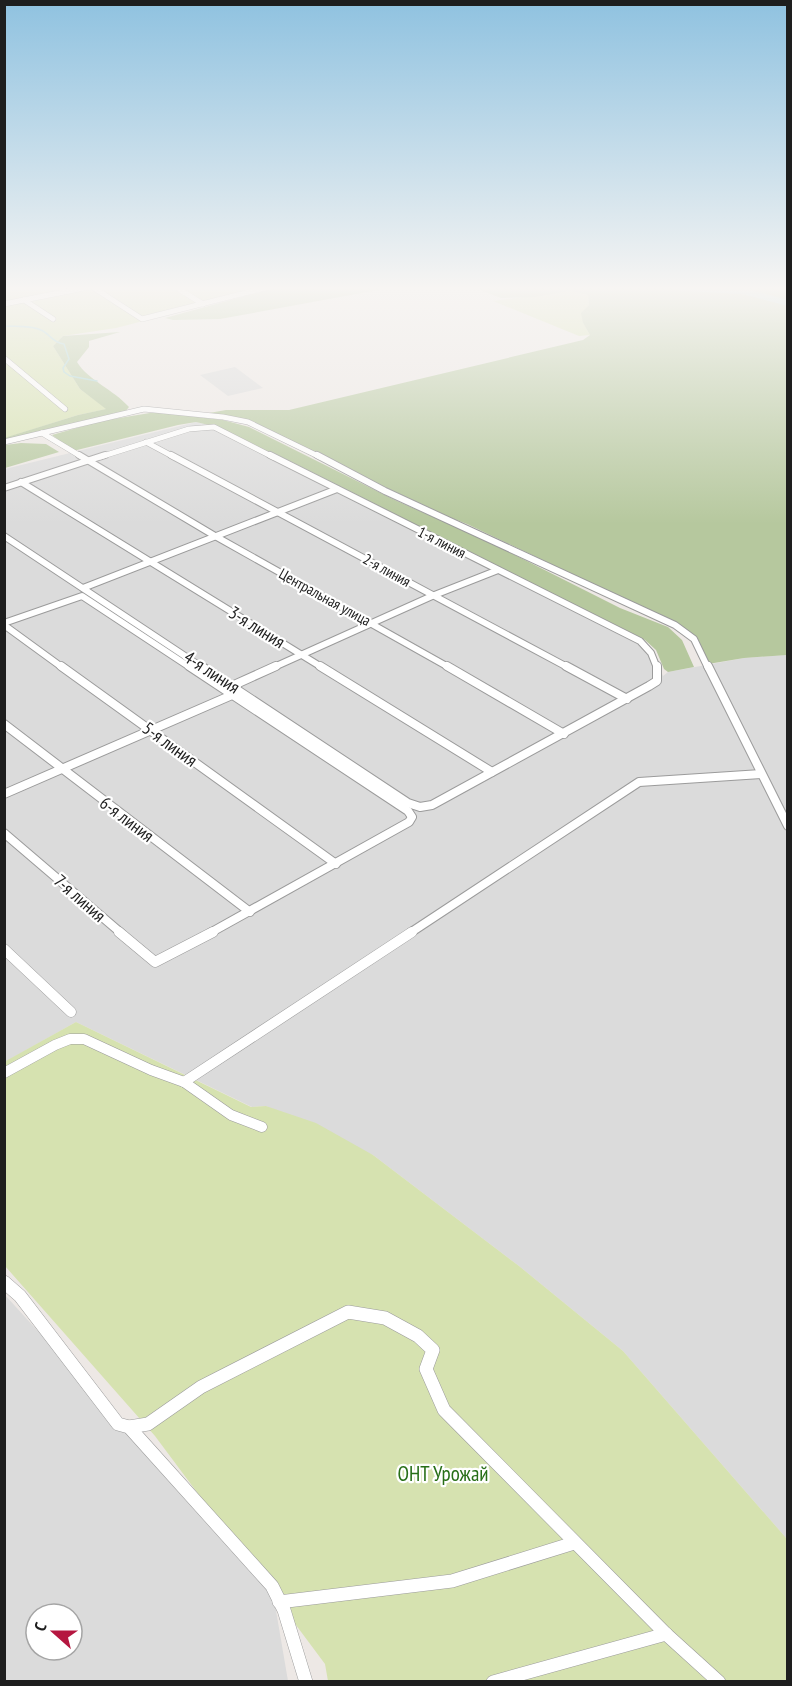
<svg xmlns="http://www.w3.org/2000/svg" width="792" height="1686" font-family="'PT Sans Narrow',sans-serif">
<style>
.residential{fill:#dbdbdb;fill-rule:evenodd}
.grass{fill:#d6e2b0}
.forest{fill:#b6c89e}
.parking{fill:#dadada}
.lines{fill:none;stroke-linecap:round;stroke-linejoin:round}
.stream{stroke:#aad6d5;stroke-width:1.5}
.river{fill:#aad6d5;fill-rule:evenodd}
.street-far4-casing{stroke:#9b9b9b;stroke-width:6}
.street-far3-casing{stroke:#9b9b9b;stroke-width:8}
.street-far2-casing{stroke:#9b9b9b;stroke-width:10}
.street-far1-casing{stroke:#9b9b9b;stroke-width:11}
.street-casing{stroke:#9b9b9b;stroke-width:14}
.street-far4{stroke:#fff;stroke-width:5}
.street-far3{stroke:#fff;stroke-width:6}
.street-far2{stroke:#fff;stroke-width:8}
.street-far1{stroke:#fff;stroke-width:10}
.street{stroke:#fff;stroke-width:13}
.labels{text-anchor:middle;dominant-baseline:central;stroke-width:4.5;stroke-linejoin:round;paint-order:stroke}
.far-street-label{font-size:15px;fill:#1e1e1e;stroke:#fff}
.street-label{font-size:18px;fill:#1e1e1e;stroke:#fff}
.near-park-label{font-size:21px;fill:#286f18;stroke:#fff}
</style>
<rect width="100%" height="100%" fill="#ede8e5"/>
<!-- residential -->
<g class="residential">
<polygon points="196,422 218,427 640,639 653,650 663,676 668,672 744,658 787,655 787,1539 623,1351 519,1266 373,1155 266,1106 252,1107 76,1022 5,1062 5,469"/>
<path d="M4,1294l268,293 16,94h-283zM36,1614h36v36h-36z"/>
</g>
<!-- grass -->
<g class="grass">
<polygon points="4,288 272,288 116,328 63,336 53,346 80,389 107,409 78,415 5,438"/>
<polygon points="570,291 588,295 589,305 583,323 590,335 579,336 493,301"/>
<polygon points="76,1022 251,1107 266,1106 316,1123 373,1155 519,1266 623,1351 787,1539 787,1681 328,1681 325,1664 155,1436 5,1266 4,1062"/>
</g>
<!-- forest -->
<g class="forest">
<polygon points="389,288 220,319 173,320 165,318 271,289"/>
<polygon points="475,288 787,288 787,655 744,658 708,664 694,636 679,625 467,524 431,510 250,420 209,413 226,410 289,410 583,340 590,335 583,323 581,313 589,305 588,295 570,291 535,297 501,298"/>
<path d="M120,332l-31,9v6l-12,15c11,18 37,28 52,45l-4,5 -120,28 -1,-2 74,-23 28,-6 -26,-20 -27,-43 10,-10z"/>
<polygon points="156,412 223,420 249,427 397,501 477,536 620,608 668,627 682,640 694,667 668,672 664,669 656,650 645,640 217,427 196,422 178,425 73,451 52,435 101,421"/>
<polygon points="21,443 46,444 59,452 5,468 5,445"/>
</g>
<!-- parking -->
<polygon class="parking" points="235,367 263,388 228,396 200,375"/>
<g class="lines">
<!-- stream -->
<path class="stream" d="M4,326c12,1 28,-1 39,5 8,5 11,12 21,13l5,15 -6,9 1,4 6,4 27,5"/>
<!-- river -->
<polygon class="river" points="676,288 743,288 788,300 788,306 742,294 681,291"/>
<!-- street-far4 casing -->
<g class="street-far4-casing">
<g id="street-far4">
<polyline points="94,288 142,319 265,288"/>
<polyline points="177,288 203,304"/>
<polyline points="24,300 53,319"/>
<polyline points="4,304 84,288"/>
<polyline points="4,358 65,409"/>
<polyline points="42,433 82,457"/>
<polyline points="4,442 144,409 223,417 248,422 320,457"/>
<polyline points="146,442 174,457"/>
<polyline points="100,457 189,429 214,427 273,457"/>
</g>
</g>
<!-- street-far3 casing -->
<g class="street-far3-casing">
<g id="street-far3">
<polyline points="79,455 215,536 450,668"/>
<polyline points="171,455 569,668"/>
<polyline points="270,455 640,641 651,653 657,668"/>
<polyline points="317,455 385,491 675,625 694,639 708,668"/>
<polyline points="21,482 323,668"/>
<polyline points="4,488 105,455"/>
<polyline points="4,536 203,668"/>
<polyline points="83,588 337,489"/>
<polyline points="4,623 82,596 191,668"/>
<polyline points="4,625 63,668"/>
<polyline points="272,668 432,596 498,570"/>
</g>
</g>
<!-- street-far2 casing -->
<g class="street-far2-casing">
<g id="street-far2">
<polyline points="61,666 336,864"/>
<polyline points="189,666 408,811 412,817 409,822 210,933"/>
<polyline points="201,666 408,803 420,807 432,805 649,686 657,681 657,666"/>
<polyline points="320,666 492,772"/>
<polyline points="447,666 564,734"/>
<polyline points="566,666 627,699"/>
<polyline points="708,666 788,826"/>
<polyline points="234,685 276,666"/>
<polyline points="4,724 250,912"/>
<polyline points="4,794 232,695"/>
<polyline points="4,833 121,933"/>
<polyline points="410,933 639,782 761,774"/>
</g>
</g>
<!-- street-far1 casing -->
<g class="street-far1-casing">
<g id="street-far1">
<polyline points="119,932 155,962 213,932"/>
<polyline points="4,949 71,1012"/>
<polyline points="4,1073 55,1045 70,1039 84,1039 151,1070 184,1082 231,1115 262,1127"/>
<polyline points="184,1082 412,932"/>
</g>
</g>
<!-- street casing -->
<g class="street-casing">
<g id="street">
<polyline points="4,1282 20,1296 118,1424 129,1427 272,1586 284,1610 306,1682"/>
<polyline points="129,1427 148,1424 201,1387 348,1312 385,1318 418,1336 433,1350 426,1369 444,1410 666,1634 719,1682"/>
<polyline points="279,1602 452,1581 574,1543"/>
<polyline points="493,1682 666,1634"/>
</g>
</g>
<!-- street-far4 -->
<use href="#street-far4" class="street-far4"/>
<!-- street-far3 -->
<use href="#street-far3" class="street-far3"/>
<!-- street-far2 -->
<use href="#street-far2" class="street-far2"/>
<!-- street-far1 -->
<use href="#street-far1" class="street-far1"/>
<!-- street -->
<use href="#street" class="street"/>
</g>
<!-- sky -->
<linearGradient id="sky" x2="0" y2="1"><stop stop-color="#8fc2e0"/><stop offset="0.55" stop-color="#f7f5f3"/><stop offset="1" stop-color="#f7f5f3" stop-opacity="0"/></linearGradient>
<rect width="792" height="524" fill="url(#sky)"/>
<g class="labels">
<!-- far-street labels -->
<g class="far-street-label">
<text transform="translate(442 542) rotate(27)">1-я линия</text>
<text transform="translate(387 570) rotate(29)">2-я линия</text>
<text transform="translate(325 597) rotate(29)">Центральная улица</text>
</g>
<!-- street labels -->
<g class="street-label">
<text transform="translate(257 627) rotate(32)">3-я линия</text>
<text transform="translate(212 672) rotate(33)">4-я линия</text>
<text transform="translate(170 744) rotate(36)">5-я линия</text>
<text transform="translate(127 819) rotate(37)">6-я линия</text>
<text transform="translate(80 898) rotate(41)">7-я линия</text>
</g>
<!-- near-park labels -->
<g class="near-park-label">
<text x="443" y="1473">ОНТ Урожай</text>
</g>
</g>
<!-- border -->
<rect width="792" height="1686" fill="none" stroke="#1e1e1e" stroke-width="12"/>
<!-- north arrow -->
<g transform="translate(54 1632) rotate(291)"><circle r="28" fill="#ffffff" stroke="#a5a5a5" stroke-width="1.5"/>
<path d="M0-4.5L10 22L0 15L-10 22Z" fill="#b51640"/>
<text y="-9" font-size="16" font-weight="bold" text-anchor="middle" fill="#1e1e1e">С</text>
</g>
</svg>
